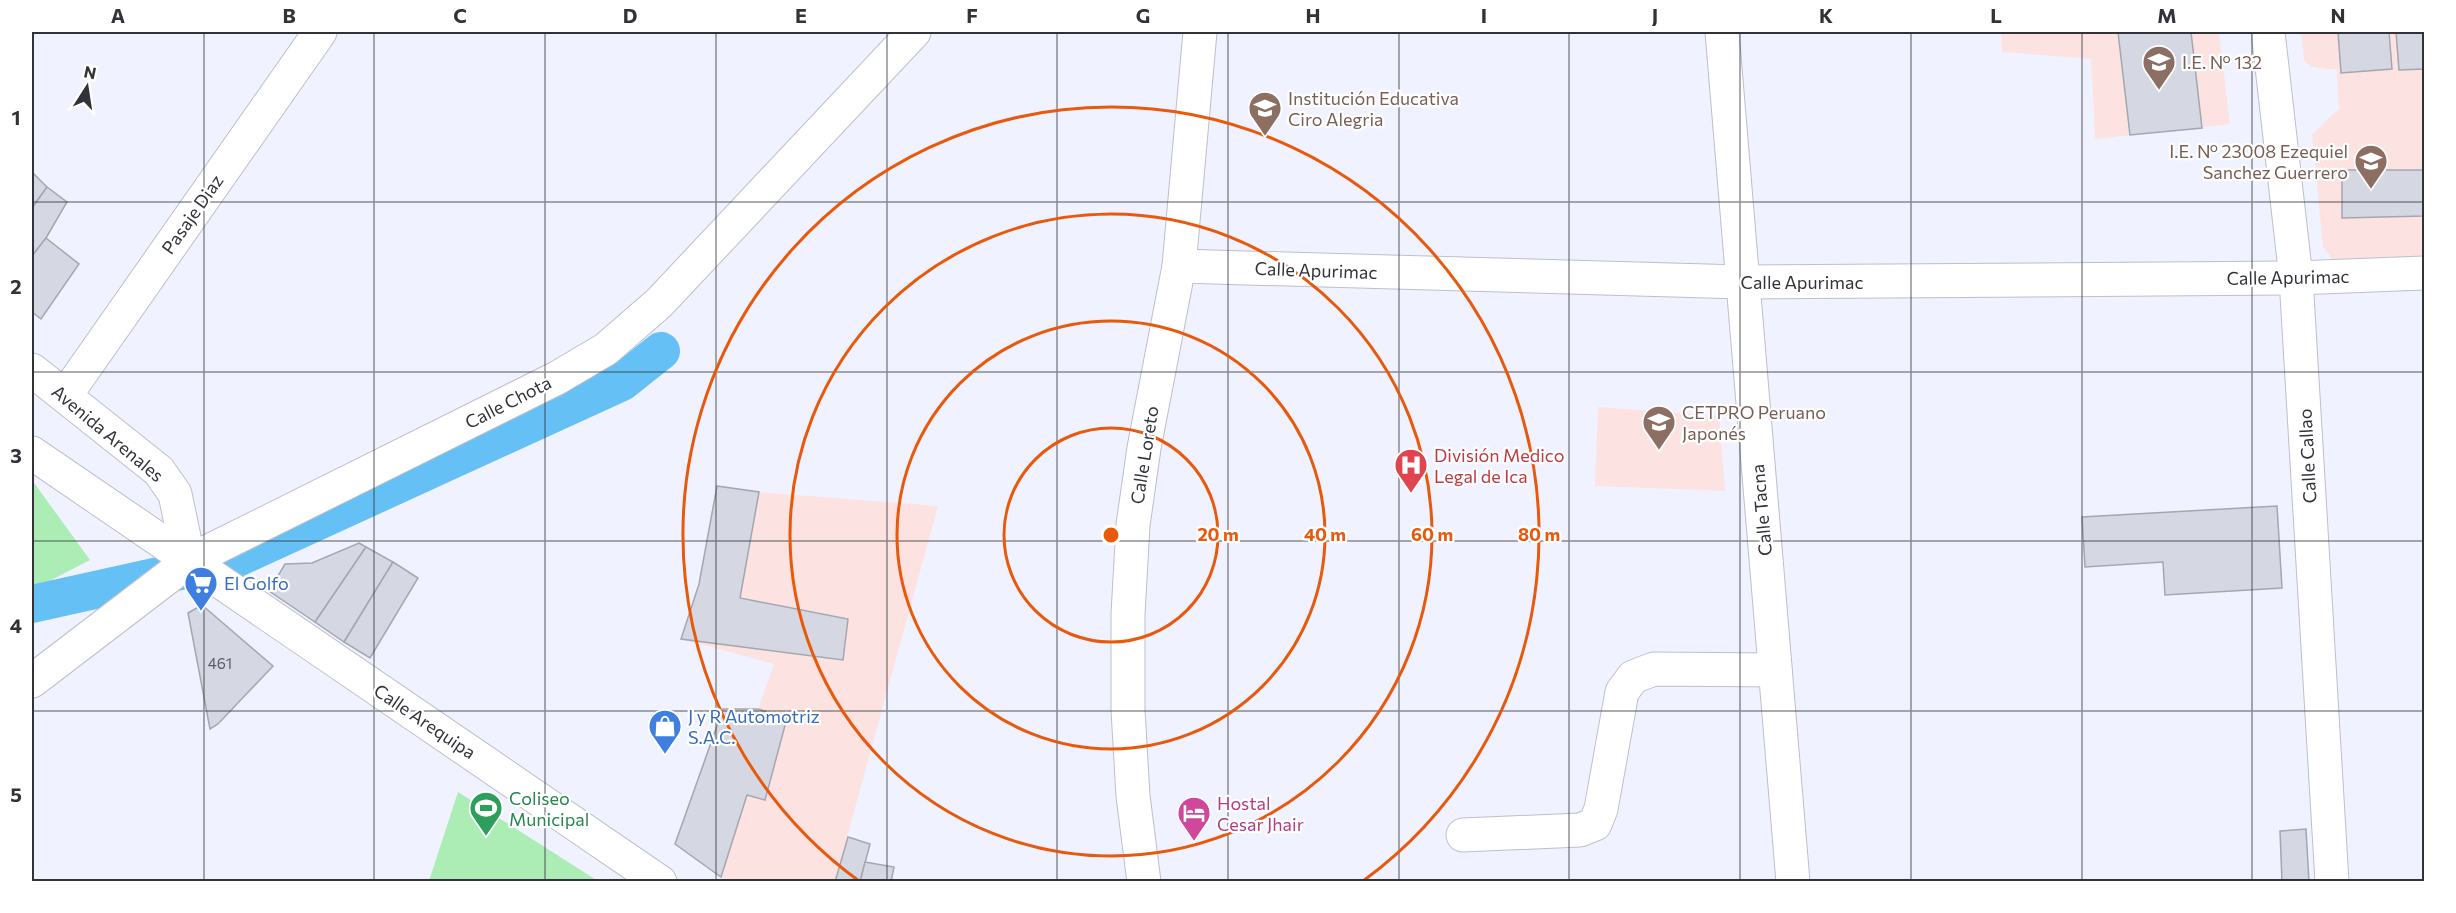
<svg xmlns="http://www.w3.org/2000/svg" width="2456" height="913" font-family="Commissioner,sans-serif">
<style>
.education{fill:#fde2e2}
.green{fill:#abedb4}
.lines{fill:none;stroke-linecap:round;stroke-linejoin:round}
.canal{stroke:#65c0f6;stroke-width:38}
.building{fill:#d5d8e3;stroke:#a4a6b1;stroke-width:1.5}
.minor-casing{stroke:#bdbfcb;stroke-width:35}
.minor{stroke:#fff;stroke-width:33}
.grid{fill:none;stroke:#323338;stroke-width:1.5;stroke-opacity:0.55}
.ring{fill:none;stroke:#e8590c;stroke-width:3}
.labels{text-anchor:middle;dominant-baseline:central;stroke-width:4.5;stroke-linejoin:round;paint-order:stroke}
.number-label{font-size:15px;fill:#5b5c63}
.education-label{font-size:18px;fill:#785e54;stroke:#fff;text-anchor:start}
.street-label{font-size:18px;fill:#323338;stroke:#fff}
.health-label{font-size:18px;fill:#be3a42;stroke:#fff;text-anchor:start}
.shop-label{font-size:18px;fill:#366cbe;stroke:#fff;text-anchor:start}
.leisure-label{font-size:18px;fill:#27864d;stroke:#fff;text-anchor:start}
.hotel-label{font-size:18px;fill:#b23c85;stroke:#fff;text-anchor:start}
.centre{fill:#e8590c;stroke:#fff;stroke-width:3}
.ring-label{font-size:18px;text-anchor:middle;font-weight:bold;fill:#e8590c;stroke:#fff;stroke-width:4.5;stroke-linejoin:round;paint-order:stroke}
.neatline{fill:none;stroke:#323338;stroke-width:2}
.grid-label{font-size:20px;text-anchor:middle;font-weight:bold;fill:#323338}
</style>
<rect width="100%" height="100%" fill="#f0f3ff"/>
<!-- education -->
<g class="education">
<polygon points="2001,32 2219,32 2230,124 2095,139 2091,59 2002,52"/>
<polygon points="2301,32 2424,32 2424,256 2333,260 2323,247 2312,134 2339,109 2337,70 2312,67 2304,61"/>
<polygon points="1598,407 1719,416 1725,491 1595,486"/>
<polygon points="717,486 759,492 938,506 835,881 728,882 721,877 747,795 765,800 786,718 758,709 774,664 681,639 699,584"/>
</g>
<!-- green -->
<g class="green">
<polygon points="32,480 90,560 32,590 32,479"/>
<polygon points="458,792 598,881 429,881"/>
</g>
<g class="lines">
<!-- canal -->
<polyline class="canal" points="32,604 235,559 622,382 661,351"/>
</g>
<!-- building -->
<g class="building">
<polygon points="2118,32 2191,32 2202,128 2130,135"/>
<polygon points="2338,32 2389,32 2392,69 2341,73"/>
<polygon points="2396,32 2424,32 2424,69 2399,70"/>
<polygon points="2342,170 2424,170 2424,216 2342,218"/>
<polygon points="32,172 47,187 32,208"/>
<polygon points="47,187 67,202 46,238 32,256 32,208"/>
<polygon points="46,238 79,264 41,319 32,312 32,256"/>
<polygon points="717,486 759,492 740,598 848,619 843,660 681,639 699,584"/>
<polygon points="2277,506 2282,588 2165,595 2163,562 2085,567 2082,517"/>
<polygon points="359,543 366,547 315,622 269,591 285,564 312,563"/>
<polygon points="366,547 393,562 344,642 315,622"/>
<polygon points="393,562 418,578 370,658 344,642"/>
<polygon points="202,605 273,666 218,724 210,729 188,613"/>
<polygon points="723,709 758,709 787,718 765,800 747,795 721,877 675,844"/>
<polygon points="2306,829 2309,882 2282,882 2280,831"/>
<polygon points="848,837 870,844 860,882 835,882"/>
<polygon points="865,862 894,867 891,882 860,882"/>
</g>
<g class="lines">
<!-- minor casing -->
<g class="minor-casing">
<g id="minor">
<polyline points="1722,32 1793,882"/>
<polyline points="2268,32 2296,278 2332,882"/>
<polyline points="1179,266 1742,282 2296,278 2424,273"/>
<polyline points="32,370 159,471 175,494 189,561"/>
<polyline points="65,396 320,32"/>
<polyline points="32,453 660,882"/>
<polyline points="32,681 189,561 557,378 606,349 659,303 914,32"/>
<polyline points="1463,835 1580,830 1595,824 1601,809 1622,692 1633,677 1654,669 1775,670"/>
<polyline points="1144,882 1133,796 1128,710 1128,614 1133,525 1144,448 1179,266 1200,32"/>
</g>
</g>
<!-- minor -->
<use href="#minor" class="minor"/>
</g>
<!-- grid -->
<path class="grid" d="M204,32v850M374,32v850M545,32v850M716,32v850M887,32v850M1057,32v850M1228,32v850M1399,32v850M1569,32v850M1740,32v850M1911,32v850M2082,32v850M2252,32v850M32,202h2392M32,372h2392M32,541h2392M32,711h2392"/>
<!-- distance rings -->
<g class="ring">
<circle cx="1111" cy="535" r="107"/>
<circle cx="1111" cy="535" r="214"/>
<circle cx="1111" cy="535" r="321"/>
<path d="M859 881A428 428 0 1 1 1363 881"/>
</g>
<!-- icons -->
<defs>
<g id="school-pin" transform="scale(1.725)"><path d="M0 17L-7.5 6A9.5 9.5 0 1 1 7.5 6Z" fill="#8d6e63" stroke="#fff"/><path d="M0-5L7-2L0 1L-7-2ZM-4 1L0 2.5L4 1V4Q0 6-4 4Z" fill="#fff"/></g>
<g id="university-pin" transform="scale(1.725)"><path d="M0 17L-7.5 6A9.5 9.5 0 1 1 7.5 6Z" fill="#8d6e63" stroke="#fff"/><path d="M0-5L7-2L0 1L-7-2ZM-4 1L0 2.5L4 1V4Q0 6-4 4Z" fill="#fff"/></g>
<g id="hospital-pin" transform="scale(1.725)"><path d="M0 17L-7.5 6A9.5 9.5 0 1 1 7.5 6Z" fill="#e0444e" stroke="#fff"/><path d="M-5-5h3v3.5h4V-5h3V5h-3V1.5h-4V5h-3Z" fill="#fff"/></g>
<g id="supermarket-pin" transform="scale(1.725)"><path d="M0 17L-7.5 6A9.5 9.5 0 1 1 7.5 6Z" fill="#3f7fe0" stroke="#fff"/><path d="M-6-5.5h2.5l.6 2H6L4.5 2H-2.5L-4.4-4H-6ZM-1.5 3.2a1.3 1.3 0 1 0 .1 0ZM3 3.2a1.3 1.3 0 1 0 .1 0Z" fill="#fff"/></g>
<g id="shop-pin" transform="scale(1.725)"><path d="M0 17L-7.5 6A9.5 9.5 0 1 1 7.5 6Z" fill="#3f7fe0" stroke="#fff"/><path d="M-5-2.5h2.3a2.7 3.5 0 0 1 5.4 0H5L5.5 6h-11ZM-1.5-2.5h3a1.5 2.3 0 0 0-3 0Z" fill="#fff"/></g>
<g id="stadium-pin" transform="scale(1.725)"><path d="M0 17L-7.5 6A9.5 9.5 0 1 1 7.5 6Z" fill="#2e9e5b" stroke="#fff"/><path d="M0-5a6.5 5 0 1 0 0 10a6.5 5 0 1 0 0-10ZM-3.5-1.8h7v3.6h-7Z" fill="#fff"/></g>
<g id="hotel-pin" transform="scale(1.725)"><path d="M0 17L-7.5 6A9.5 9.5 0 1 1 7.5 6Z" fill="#d1479c" stroke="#fff"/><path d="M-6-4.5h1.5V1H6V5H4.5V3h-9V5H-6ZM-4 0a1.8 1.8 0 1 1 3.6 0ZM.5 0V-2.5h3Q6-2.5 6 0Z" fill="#fff"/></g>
</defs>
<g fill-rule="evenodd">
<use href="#school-pin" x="2159" y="62"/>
<use href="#school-pin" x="1265" y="108"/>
<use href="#school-pin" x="2371" y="161"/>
<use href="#university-pin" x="1659" y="422"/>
<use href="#hospital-pin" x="1411" y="465"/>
<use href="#supermarket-pin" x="201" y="583"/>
<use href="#shop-pin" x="665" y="726"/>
<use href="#stadium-pin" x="486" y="808"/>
<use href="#hotel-pin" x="1194" y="813"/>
</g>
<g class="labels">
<!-- number labels -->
<g class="number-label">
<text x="220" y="663">461</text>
</g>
<!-- education labels -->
<g class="education-label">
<text x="2182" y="62">I.E. Nº 132</text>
<text x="1288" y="98">Institución Educativa<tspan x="1288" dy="21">Ciro Alegria</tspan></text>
<text x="2348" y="151" text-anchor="end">I.E. Nº 23008 Ezequiel<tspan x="2348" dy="21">Sanchez Guerrero</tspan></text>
<text x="1682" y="412">CETPRO Peruano<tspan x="1682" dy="21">Japonés</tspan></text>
</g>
<!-- street labels -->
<g class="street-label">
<text transform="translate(192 214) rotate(-55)">Pasaje Diaz</text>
<text transform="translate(1316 270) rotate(2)">Calle Apurimac</text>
<text transform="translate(2288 277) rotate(-1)">Calle Apurimac</text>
<text x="1802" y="282">Calle Apurimac</text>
<text transform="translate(508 402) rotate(-27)">Calle Chota</text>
<text transform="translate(108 433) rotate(40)">Avenida Arenales</text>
<text transform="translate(1144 455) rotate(-81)">Calle Loreto</text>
<text transform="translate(2307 456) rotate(-93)">Calle Callao</text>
<text transform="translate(1761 510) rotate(-95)">Calle Tacna</text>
<text transform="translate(425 721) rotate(34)">Calle Arequipa</text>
</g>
<!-- health labels -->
<g class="health-label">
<text x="1434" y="455">División Medico<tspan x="1434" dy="21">Legal de Ica</tspan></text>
</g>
<!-- shop labels -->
<g class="shop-label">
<text x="224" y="583">El Golfo</text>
<text x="688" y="716">J y R Automotriz<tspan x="688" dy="21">S.A.C.</tspan></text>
</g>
<!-- leisure labels -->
<g class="leisure-label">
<text x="509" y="798">Coliseo<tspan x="509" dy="21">Municipal</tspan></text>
</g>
<!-- hotel labels -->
<g class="hotel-label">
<text x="1217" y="803">Hostal<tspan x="1217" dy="21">Cesar Jhair</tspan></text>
</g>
</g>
<circle cx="1111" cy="535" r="9" class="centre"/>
<g class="ring-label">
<text x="1218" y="541">20 m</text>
<text x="1325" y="541">40 m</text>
<text x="1432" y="541">60 m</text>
<text x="1539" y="541">80 m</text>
</g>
<!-- border -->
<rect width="2456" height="913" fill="none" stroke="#ffffff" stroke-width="66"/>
<!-- north arrow -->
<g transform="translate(87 87) rotate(12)" stroke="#ffffff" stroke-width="4.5" paint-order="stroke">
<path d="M0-4.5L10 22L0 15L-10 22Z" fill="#323338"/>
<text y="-9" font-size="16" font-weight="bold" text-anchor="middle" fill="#323338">N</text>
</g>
<rect x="33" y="33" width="2390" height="847" class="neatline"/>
<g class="grid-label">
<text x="118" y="23">A</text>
<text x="289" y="23">B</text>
<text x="460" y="23">C</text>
<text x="630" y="23">D</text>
<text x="801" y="23">E</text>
<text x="972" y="23">F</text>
<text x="1143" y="23">G</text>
<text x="1313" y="23">H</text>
<text x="1484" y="23">I</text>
<text x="1655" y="23">J</text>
<text x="1826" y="23">K</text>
<text x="1996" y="23">L</text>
<text x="2167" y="23">M</text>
<text x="2338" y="23">N</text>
<text x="16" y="125">1</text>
<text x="16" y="294">2</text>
<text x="16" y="463">3</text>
<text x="16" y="633">4</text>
<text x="16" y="802">5</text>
</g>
</svg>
